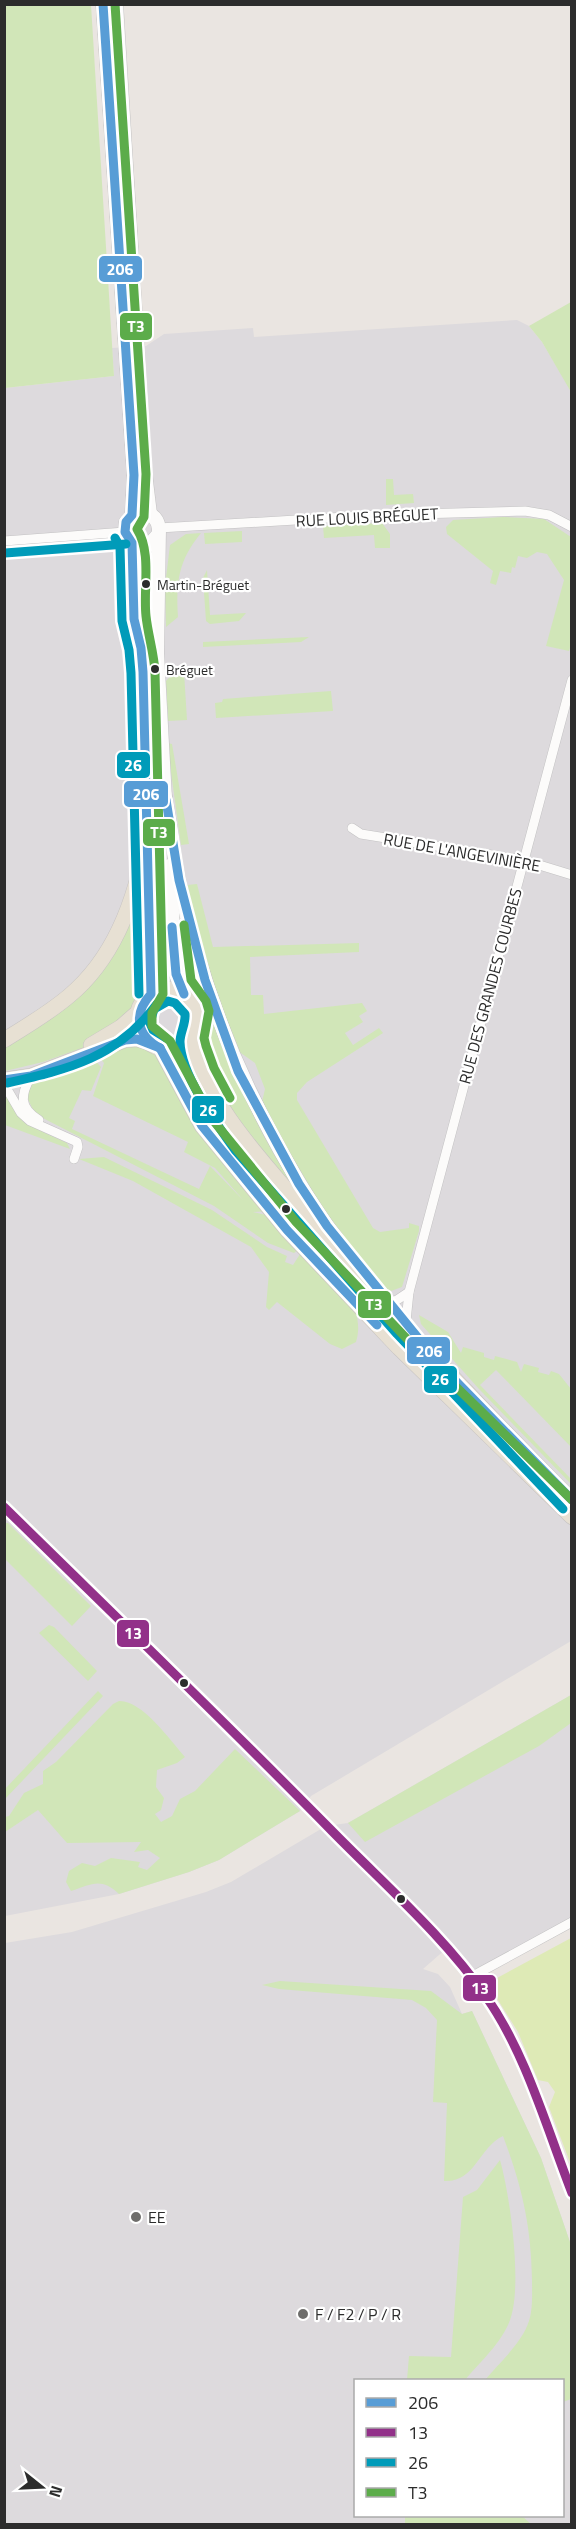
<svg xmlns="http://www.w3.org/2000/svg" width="576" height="2529" font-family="'Titillium Web',sans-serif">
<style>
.industrial{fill:#dddadd;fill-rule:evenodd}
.green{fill:#d1e6b8}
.pitch{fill:#deeab6}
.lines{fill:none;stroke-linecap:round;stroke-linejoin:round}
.street-casing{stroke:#c3c2c3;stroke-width:10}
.secondary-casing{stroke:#c3c2c3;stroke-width:15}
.primary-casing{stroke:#c6c3c2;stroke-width:16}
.street{stroke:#fcfbfa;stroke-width:9}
.secondary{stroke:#fcfbfa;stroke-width:14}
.primary{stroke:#e7e0d3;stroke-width:15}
.bus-1-casing{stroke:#fff;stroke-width:14}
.bus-2-casing{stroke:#fff;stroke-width:14}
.bus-3-casing{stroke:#fff;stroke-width:14}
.bus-4-casing{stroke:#fff;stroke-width:14}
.bus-1{stroke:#589dd6;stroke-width:9}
.bus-2{stroke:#923189;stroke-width:9}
.bus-3{stroke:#009bb9;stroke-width:9}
.bus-4{stroke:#5cac4a;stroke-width:9}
.bus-dot{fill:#2c2c2c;stroke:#fff;stroke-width:2}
.poi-dot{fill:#6e6d6b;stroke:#fff;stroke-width:2}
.labels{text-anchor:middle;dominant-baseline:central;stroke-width:4.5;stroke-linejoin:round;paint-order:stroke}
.bus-label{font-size:14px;fill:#2c2c2c;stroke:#fff;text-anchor:start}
.street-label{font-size:16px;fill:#2c2c2c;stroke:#fff}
.poi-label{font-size:16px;fill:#2c2c2c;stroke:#fff;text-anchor:start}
.line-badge{stroke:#fff;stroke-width:2}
.badge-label{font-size:16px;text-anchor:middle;font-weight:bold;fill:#fff}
</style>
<rect width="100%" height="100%" fill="#eae5e1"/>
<!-- industrial -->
<g class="industrial">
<polygon points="517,320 529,326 542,342 572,392 571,1641 311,1796 300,1811 219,1860 189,1872 119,1894 5,1916 5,388 114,376 112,348 146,346 164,334 253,328 254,337"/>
<path d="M571,1695v227l-100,55 -24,-29 -24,21 15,5 12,13 12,27 10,-3 69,147 30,87v279h-566v-581l67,-11 134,-40 25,-10 95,-56 22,-3zM356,2380h206v136h-206z"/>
</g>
<!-- green -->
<g class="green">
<polygon points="4,5 91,5 114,376 5,388"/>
<polygon points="571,302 571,392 542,342 529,326"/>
<polygon points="386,479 393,479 394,495 413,494 414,503 386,505"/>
<polygon points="503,517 544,519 571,537 572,642 569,651 546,646 564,580 547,554 537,552 527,558 518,556 515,568 512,567 511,573 500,571 496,585 490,583 493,571 447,534 446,527 453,520"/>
<polygon points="382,523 390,534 390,548 375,548 374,535 324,538 323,526"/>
<polygon points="242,531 242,542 205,544 204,533"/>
<path d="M201,533c-23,28 -25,49 -23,84l-12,10 -1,-41 5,-41 16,-11z"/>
<polygon points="207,570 210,615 246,613 239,621 210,624 206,621 203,578"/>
<polygon points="309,637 301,642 203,647 203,642"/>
<polygon points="183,663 188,668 184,672 187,720 168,721 166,681"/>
<polygon points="331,691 333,711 216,718 215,703 222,702 223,699"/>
<polygon points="167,743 172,744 189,844 181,845"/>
<polygon points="152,818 159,840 166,989 151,994 140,1007 93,1044 43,1062 5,1071 5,1040 41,1018 115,940"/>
<path d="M172,830l7,50 59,191 78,141 -89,-95 -33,-85c5,-16 2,-28 -10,-38z"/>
<polygon points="197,884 213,947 359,943 359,952 250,957 251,995 263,995 264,1014 362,1003 367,1011 359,1016 363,1022 345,1033 353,1045 379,1028 383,1033 307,1082 297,1093 297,1100 373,1228 380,1232 409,1228 409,1223 419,1226 419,1231 402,1287 391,1291 384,1289 331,1222 261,1106 265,1089 255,1063 238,1051 215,991 192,916 187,885"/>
<polygon points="125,1040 149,1043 267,1211 253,1212 266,1215 300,1248 294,1253 268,1243 214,1206 35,1114 26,1095 30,1083 87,1060 95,1060 101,1067 91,1091 82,1090 69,1118 75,1121 72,1129 199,1189 210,1166 244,1201 215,1168 184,1152 188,1142 93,1096 104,1063 98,1056"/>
<polygon points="4,1090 41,1127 43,1132 67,1143 70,1149 5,1125"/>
<path d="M104,1157l108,53 55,37 20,9 -2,6 8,3 11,-17c24,26 64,54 52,94l-14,7 -12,-5 -53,-42 -8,8 -3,-3 3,-35 -18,-25 -118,-66 -54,-22z"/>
<polygon points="419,1315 448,1332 461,1353 463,1347 484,1353 484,1357 494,1360 495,1356 517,1362 521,1372 524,1364 539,1368 538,1372 549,1375 551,1371 559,1374 571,1389 571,1447 496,1370 480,1385 571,1479 571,1484 479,1389 421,1324"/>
<polygon points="4,1523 8,1523 91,1606 72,1626 5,1559"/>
<polygon points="49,1625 54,1627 97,1671 88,1681 39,1633"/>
<polygon points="98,1691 103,1696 5,1799 5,1789"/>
<polygon points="571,1695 571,1723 539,1746 365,1842 348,1823"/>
<path d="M119,1701c23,-1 51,39 66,56l-8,6 -20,7 -1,17 8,11 -3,12 -6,4 6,8 11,-6 8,-17 15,-8 40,-42 65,62 -81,49 -30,12 -70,22c-18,-17 -27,-10 -48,-3l-5,-9 3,-11 13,-8 13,3 16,-8 29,4 -2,5 9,3 13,-12 -12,-8 -14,2 7,-10 -74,1 -29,-33 -33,22v-15l4,-1 15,-23 19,-9v-13l13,-9 57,-58z"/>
<path d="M280,1981l151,10 31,23 10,-3 69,147 30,87v154l-8,3 -1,-22h-77c14,-17 37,-37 44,-59 4,-12 3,-28 3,-41 -1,-55 -10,-93 -29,-144 -24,11 -28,47 -59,45l3,-78 -14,-1 4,-82 -11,-12 -14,-8 -133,-11 -17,-4z"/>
<path d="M500,2160c10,35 22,122 11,157 -7,24 -30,44 -46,63h-58l2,-24 42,1 12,-160 14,-7z"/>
<polygon points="405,2516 522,2516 531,2524 405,2524"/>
</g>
<!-- pitch -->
<polygon class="pitch" points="571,1938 571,2165 549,2107 555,2092 548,2082 538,2080 518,2032 493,1992 497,1978"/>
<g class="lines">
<!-- street casing -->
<g class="street-casing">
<g id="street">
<polyline points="159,528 379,515 525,511 549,515 572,527"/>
<polyline points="4,541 125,532"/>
<polyline points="352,828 361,834 523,860 572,875"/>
<path d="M31,1076c-10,18 -13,31 8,44"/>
<polyline points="4,1084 21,1113 30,1121 77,1142 78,1147 74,1159"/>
<polyline points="384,1304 397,1300 409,1292"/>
<polyline points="406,1321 409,1292 572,680"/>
<polyline points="4,1507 276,1774 452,1953 487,1998 505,2028 519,2057 572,2194"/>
<polyline points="471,1977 572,1922"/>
</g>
</g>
<!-- secondary casing -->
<g class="secondary-casing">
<g id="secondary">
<polyline points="103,4 134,475 132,515"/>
<polyline points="116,4 145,473 150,514"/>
<path d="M158,535l-9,10 -12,1 -11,-10v-14l11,-9c12,-2 20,3 22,15l-2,125 8,146"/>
<polyline points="132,543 134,619 141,648 143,672 151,994"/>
<path d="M164,792c6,30 9,60 15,90 20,95 54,184 101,268 18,31 35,61 57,89"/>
<polyline points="169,866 176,974 184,994"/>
</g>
</g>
<!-- primary casing -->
<g class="primary-casing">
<g id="primary">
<circle cx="167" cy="1019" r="30"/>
<path d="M191,1037c17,69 68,120 113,173 84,101 175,196 268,291"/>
<path d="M4,1040c23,-14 45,-27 65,-44 48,-40 69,-104 78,-163"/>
<polyline points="91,1045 121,1027 138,1012"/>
<polyline points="160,1048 202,1126 287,1230 399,1348 572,1517"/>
<polyline points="4,1080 31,1076 125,1040 137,1039 149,1043"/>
</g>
</g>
<!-- street -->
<use href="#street" class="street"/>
<!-- secondary -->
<use href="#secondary" class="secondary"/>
<!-- primary -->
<use href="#primary" class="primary"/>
<!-- bus-1 casing -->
<g class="bus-1-casing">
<g id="bus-1">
<path d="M103,4l31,471 -2,40 -6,7 -1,10 7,11 2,76 7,29 2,24 8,322c-18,20 -15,41 9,54"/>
<polyline points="166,800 179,880 205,980 238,1071 299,1184 327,1226 441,1366 572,1500"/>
<polyline points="172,927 176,974 184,994"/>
<polyline points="160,1048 202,1126 287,1230 377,1325"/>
<polyline points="4,1080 31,1076 125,1040 137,1039 160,1048"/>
</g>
</g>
<!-- bus-2 casing -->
<g class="bus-2-casing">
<path id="bus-2" d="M4,1507c110,108 221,215 329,325 52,53 111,104 154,166 39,56 60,131 85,195"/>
</g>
<!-- bus-3 casing -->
<g class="bus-3-casing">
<g id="bus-3">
<polyline points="115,538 120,547 122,621 129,650 131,673 139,994"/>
<polyline points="5,553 126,544"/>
<path d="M166,1038l-13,-8 -3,-7 4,-14 14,-8 7,2 10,11c1,10 -5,18 -5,28 1,33 36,81 55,108l162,184 166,175"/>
<path d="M7,1083c62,-14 110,-25 150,-79"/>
</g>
</g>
<!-- bus-4 casing -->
<g class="bus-4-casing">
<g id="bus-4">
<path d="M115,4l31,470 -2,43 -7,12c15,24 6,60 9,87 2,19 8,37 9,56l8,322 -11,19v13l18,15 42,78 84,103 112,118 164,160"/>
<polyline points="184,925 191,980 206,1001 209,1011 204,1038 206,1046 214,1068 230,1098"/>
</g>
</g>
<!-- bus-1 -->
<use href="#bus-1" class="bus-1"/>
<!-- bus-2 -->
<use href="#bus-2" class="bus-2"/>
<!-- bus-3 -->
<use href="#bus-3" class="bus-3"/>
<!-- bus-4 -->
<use href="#bus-4" class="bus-4"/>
</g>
<!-- markers -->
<g class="bus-dot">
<circle cx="146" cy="584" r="5"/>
<circle cx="155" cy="669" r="5"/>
<circle cx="286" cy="1209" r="5"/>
<circle cx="184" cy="1683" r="5"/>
<circle cx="401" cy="1899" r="5"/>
</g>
<g class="poi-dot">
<circle cx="136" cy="2217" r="6"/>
<circle cx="303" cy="2314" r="6"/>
</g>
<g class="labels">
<!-- bus labels -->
<g class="bus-label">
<text x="157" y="584">Martin-Bréguet</text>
<text x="166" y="669">Bréguet</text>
</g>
<!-- street labels -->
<g class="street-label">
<text transform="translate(367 517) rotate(-3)">RUE LOUIS BRÉGUET</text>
<text transform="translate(462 852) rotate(10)">RUE DE L'ANGEVINIÈRE</text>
<text transform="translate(490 986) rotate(-75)">RUE DES GRANDES COURBES</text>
</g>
<!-- poi labels -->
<g class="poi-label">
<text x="148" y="2217">EE</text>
<text x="315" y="2314">F / F2 / P / R</text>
</g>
</g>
<g class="line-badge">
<rect x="98" y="255" width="45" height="28" rx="6" fill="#589dd6"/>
<rect x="119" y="312" width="34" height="29" rx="6" fill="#5cac4a"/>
<rect x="116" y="751" width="35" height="28" rx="6" fill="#009bb9"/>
<rect x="123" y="780" width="46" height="28" rx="6" fill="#589dd6"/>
<rect x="142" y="818" width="34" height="29" rx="6" fill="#5cac4a"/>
<rect x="191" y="1095" width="34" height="29" rx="6" fill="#009bb9"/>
<rect x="357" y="1290" width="35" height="29" rx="6" fill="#5cac4a"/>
<rect x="406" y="1336" width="45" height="29" rx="6" fill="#589dd6"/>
<rect x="423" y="1365" width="35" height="29" rx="6" fill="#009bb9"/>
<rect x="116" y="1619" width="34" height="29" rx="6" fill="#923189"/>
<rect x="462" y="1974" width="35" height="28" rx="6" fill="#923189"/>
</g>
<g class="badge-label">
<text x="120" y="275">206</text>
<text x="136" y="332">T3</text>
<text x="133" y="771">26</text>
<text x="146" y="800">206</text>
<text x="159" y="838">T3</text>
<text x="208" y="1116">26</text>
<text x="374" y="1310">T3</text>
<text x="429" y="1357">206</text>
<text x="440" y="1385">26</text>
<text x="133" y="1639">13</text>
<text x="480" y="1994">13</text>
</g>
<!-- border -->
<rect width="576" height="2529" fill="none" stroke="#2c2c2c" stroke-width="12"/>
<!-- legend -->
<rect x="354" y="2379" width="210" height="138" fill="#ffffff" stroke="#ababab" stroke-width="1.5"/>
<rect x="366" y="2398" width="30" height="9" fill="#589dd6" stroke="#ababab" stroke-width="1.5"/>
<text x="408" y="2409" font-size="18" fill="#2c2c2c">206</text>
<rect x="366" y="2428" width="30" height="9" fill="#923189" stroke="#ababab" stroke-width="1.5"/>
<text x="408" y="2439" font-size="18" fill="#2c2c2c">13</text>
<rect x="366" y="2458" width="30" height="9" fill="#009bb9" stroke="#ababab" stroke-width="1.5"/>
<text x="408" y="2469" font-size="18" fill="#2c2c2c">26</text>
<rect x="366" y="2488" width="30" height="9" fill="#5cac4a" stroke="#ababab" stroke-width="1.5"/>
<text x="408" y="2499" font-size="18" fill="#2c2c2c">T3</text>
<!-- north arrow -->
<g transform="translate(42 2487) rotate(108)" stroke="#ffffff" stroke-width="4.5" paint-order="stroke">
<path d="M0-4.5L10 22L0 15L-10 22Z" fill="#2c2c2c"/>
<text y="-9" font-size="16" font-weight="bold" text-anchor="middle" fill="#2c2c2c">N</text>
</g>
</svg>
